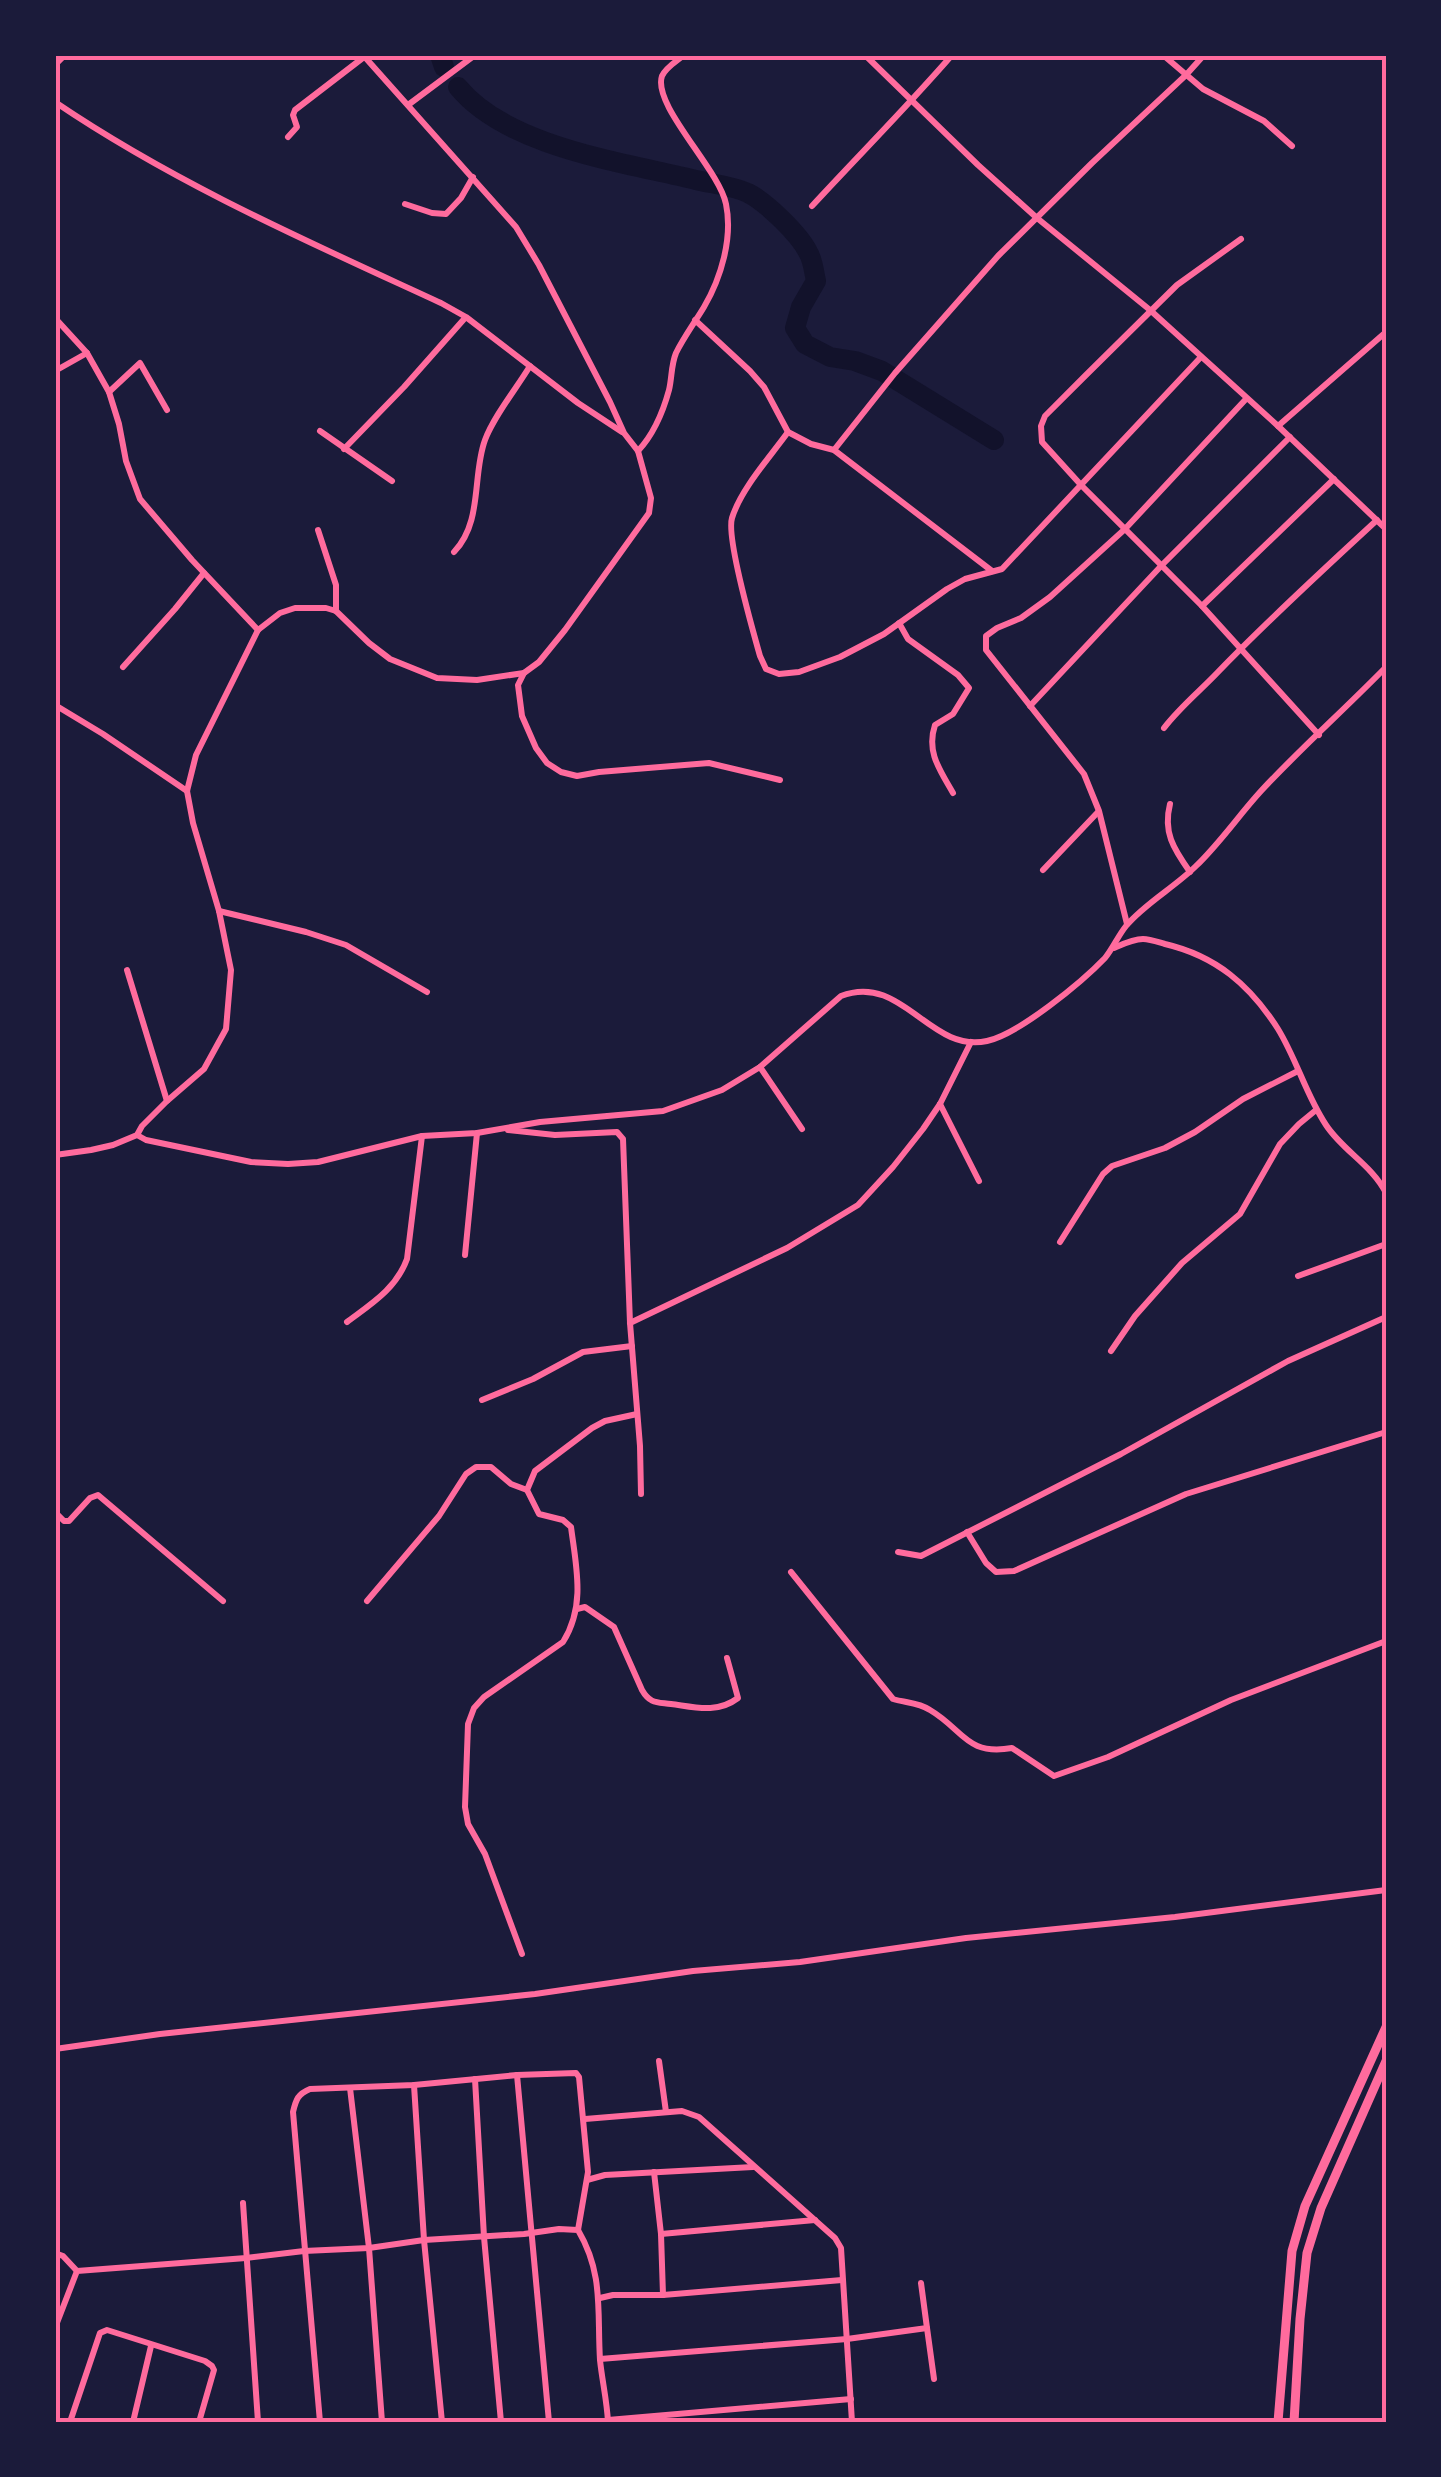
<svg xmlns="http://www.w3.org/2000/svg" width="1441" height="2477" font-family="Ubuntu,sans-serif">
<style>
.lines{fill:none;stroke-linecap:round;stroke-linejoin:round}
.river{stroke:#12122b;stroke-width:20}
.minor{stroke:#ff6b9d;stroke-width:6}
.secondary{stroke:#ff6b9d;stroke-width:9}
.neatline{fill:none;stroke:#ff6b9d;stroke-width:4}
</style>
<rect width="100%" height="100%" fill="#1b1b3a"/>
<g class="lines">
<!-- river -->
<g class="river">
<polyline points="440,55 444,67"/>
<path d="M458,87c49,60 165,75 238,93 17,4 37,6 52,13 18,9 51,41 60,59 5,8 6,20 8,29l-15,26 -6,21 10,16 25,13 25,4 27,10 112,69"/>
</g>
<!-- minor -->
<g class="minor">
<polyline points="865,55 978,165 1037,218 1150,310 1278,426 1386,529"/>
<polyline points="1163,55 1203,89 1264,121 1292,146"/>
<polyline points="55,65 65,55"/>
<path d="M55,102c121,82 254,140 386,201l25,14 112,86 44,29"/>
<polyline points="408,105 475,55"/>
<polyline points="288,137 297,127 293,115 295,110 364,57"/>
<polyline points="405,204 432,213 446,214 461,198 473,177"/>
<path d="M812,206c46,-50 95,-99 140,-151"/>
<polyline points="1241,239 1177,285 1086,375 1045,416 1041,426 1042,442 1081,485 1202,606 1319,735"/>
<polyline points="55,318 87,353 109,392 119,424 126,461 140,499 192,560 258,630"/>
<polyline points="695,320 750,371 764,387 788,432 811,444 834,450 992,571"/>
<polyline points="55,371 87,353"/>
<polyline points="109,392 140,363 167,410"/>
<polyline points="1278,426 1386,332"/>
<polyline points="320,431 392,481"/>
<path d="M788,432c-18,25 -47,57 -56,86 -6,20 21,113 28,138l6,13 13,5 20,-2 41,-15 44,-23 63,-45 18,-10 37,-10 199,-212"/>
<polyline points="344,449 404,387 465,318"/>
<polyline points="834,450 895,373 998,256 1092,163 1186,75 1204,55"/>
<path d="M638,451c15,-16 25,-39 31,-61 3,-12 2,-25 7,-37 8,-16 19,-31 28,-46 17,-29 29,-69 22,-103 -7,-35 -74,-99 -64,-128 4,-9 15,-15 22,-21"/>
<polyline points="318,530 336,585 336,611"/>
<path d="M454,552c29,-30 18,-77 31,-112 9,-24 31,-51 45,-74"/>
<polyline points="1202,606 1334,479"/>
<path d="M899,623l9,16 50,36 11,13 -16,26 -18,11c-9,27 5,45 18,68"/>
<polyline points="123,667 175,609 204,573"/>
<polyline points="524,673 518,685 522,716 536,748 547,763 561,772 577,776 599,772 709,763 780,780"/>
<polyline points="55,705 103,734 187,791"/>
<polyline points="1030,706 1162,565 1290,437"/>
<path d="M1164,728c16,-21 36,-37 54,-56 51,-53 105,-102 159,-152"/>
<path d="M1170,804c-7,28 3,44 20,68"/>
<polyline points="1043,870 1098,812"/>
<polyline points="219,911 306,932 346,945 427,992"/>
<polyline points="1127,924 1099,811 1084,774 986,650 986,636 997,628 1021,618 1050,597 1125,529 1246,399"/>
<path d="M1114,948c9,-4 19,-9 29,-9 7,0 15,3 22,5 51,12 85,41 113,85 19,31 28,66 48,96 17,26 46,40 60,68"/>
<polyline points="127,970 167,1101"/>
<polyline points="760,1067 802,1129"/>
<polyline points="940,1104 979,1181"/>
<polyline points="508,1130 555,1135 617,1132 623,1139 630,1323 640,1446 641,1494"/>
<path d="M137,1135l9,5 105,22 37,2 30,-2 104,-26 55,-3 63,-11 123,-11 59,-21 38,-23 81,-71c61,-24 89,58 146,45 32,-7 95,-59 118,-83 8,-10 13,-22 21,-32 18,-22 49,-39 70,-60 24,-23 43,-51 65,-75 40,-43 84,-82 125,-124"/>
<polyline points="55,1155 91,1150 113,1145 137,1135 142,1126 167,1101 204,1069 226,1029 231,970 219,911 193,823 187,791 196,755 258,630 280,613 295,608 326,608 336,611 369,643 390,659 437,678 477,680 524,673 539,662 565,630 649,513 651,498 638,451 624,433 610,402 539,265 516,227 363,55"/>
<polyline points="1060,1242 1103,1174 1112,1166 1165,1148 1195,1132 1243,1099 1298,1071"/>
<polyline points="465,1255 477,1133"/>
<polyline points="1298,1276 1386,1244"/>
<path d="M347,1322c24,-18 49,-33 60,-63l15,-123"/>
<polyline points="630,1323 787,1248 858,1205 893,1167 923,1129 940,1104 971,1042"/>
<polyline points="1111,1351 1135,1316 1182,1263 1240,1214 1280,1144 1299,1124 1316,1110"/>
<polyline points="482,1400 533,1379 583,1352 632,1346"/>
<polyline points="55,1512 64,1521 69,1521 90,1498 98,1495 223,1601"/>
<polyline points="967,1532 986,1563 996,1572 1014,1571 1186,1494 1386,1432"/>
<polyline points="898,1552 921,1556 1121,1454 1288,1361 1386,1317"/>
<path d="M791,1572l102,127c13,4 25,3 37,11 34,20 36,46 82,38l42,28 54,-19 123,-57 155,-59"/>
<polyline points="367,1601 439,1516 466,1474 476,1467 491,1467 511,1484 527,1490"/>
<path d="M577,1609l8,-2 29,20 28,63c8,14 15,12 29,14 23,3 46,10 67,-6l-11,-40"/>
<path d="M522,1954l-37,-100 -17,-30 -3,-17 3,-83 6,-16 10,-11 79,-55c23,-36 13,-76 8,-115l-8,-7 -24,-6 -12,-24 8,-19 57,-43 13,-7 32,-7"/>
<polyline points="55,2049 160,2034 535,1994 693,1971 800,1962 966,1938 1175,1917 1386,1890"/>
<polyline points="659,2061 666,2112"/>
<polyline points="517,2075 549,2422"/>
<polyline points="475,2079 484,2237 501,2422"/>
<polyline points="414,2085 424,2240 442,2422"/>
<polyline points="350,2088 369,2248 382,2422"/>
<polyline points="585,2119 682,2111 699,2117 835,2238 841,2248 852,2422"/>
<polyline points="654,2172 661,2234 663,2295"/>
<polyline points="587,2180 605,2175 753,2167"/>
<polyline points="243,2203 258,2422"/>
<polyline points="661,2234 815,2220"/>
<polyline points="55,2253 63,2256 77,2271"/>
<polyline points="600,2298 613,2295 663,2295 842,2280"/>
<path d="M55,2328l22,-57 169,-13 58,-7 65,-3 55,-8 100,-6 35,-5 19,1c26,44 19,81 22,130 2,20 7,41 8,62"/>
<polyline points="927,2328 934,2379"/>
<polyline points="600,2359 847,2339 927,2328 921,2283"/>
<polyline points="608,2420 851,2399"/>
<polyline points="70,2422 100,2333 107,2330 205,2361 212,2366 214,2370 199,2422"/>
<polyline points="133,2422 151,2346"/>
<path d="M320,2422l-27,-310c3,-13 5,-18 17,-23l104,-4 103,-10 59,-2 3,4 9,95 -10,58"/>
</g>
<!-- secondary -->
<g class="secondary">
<polyline points="1278,2422 1292,2251 1305,2206 1386,2027"/>
<polyline points="1294,2422 1300,2319 1307,2253 1321,2208 1386,2061"/>
</g>
</g>
<!-- border -->
<rect width="1441" height="2477" fill="none" stroke="#1b1b3a" stroke-width="115"/>
<rect x="58" y="58" width="1326" height="2362" class="neatline"/>
</svg>
